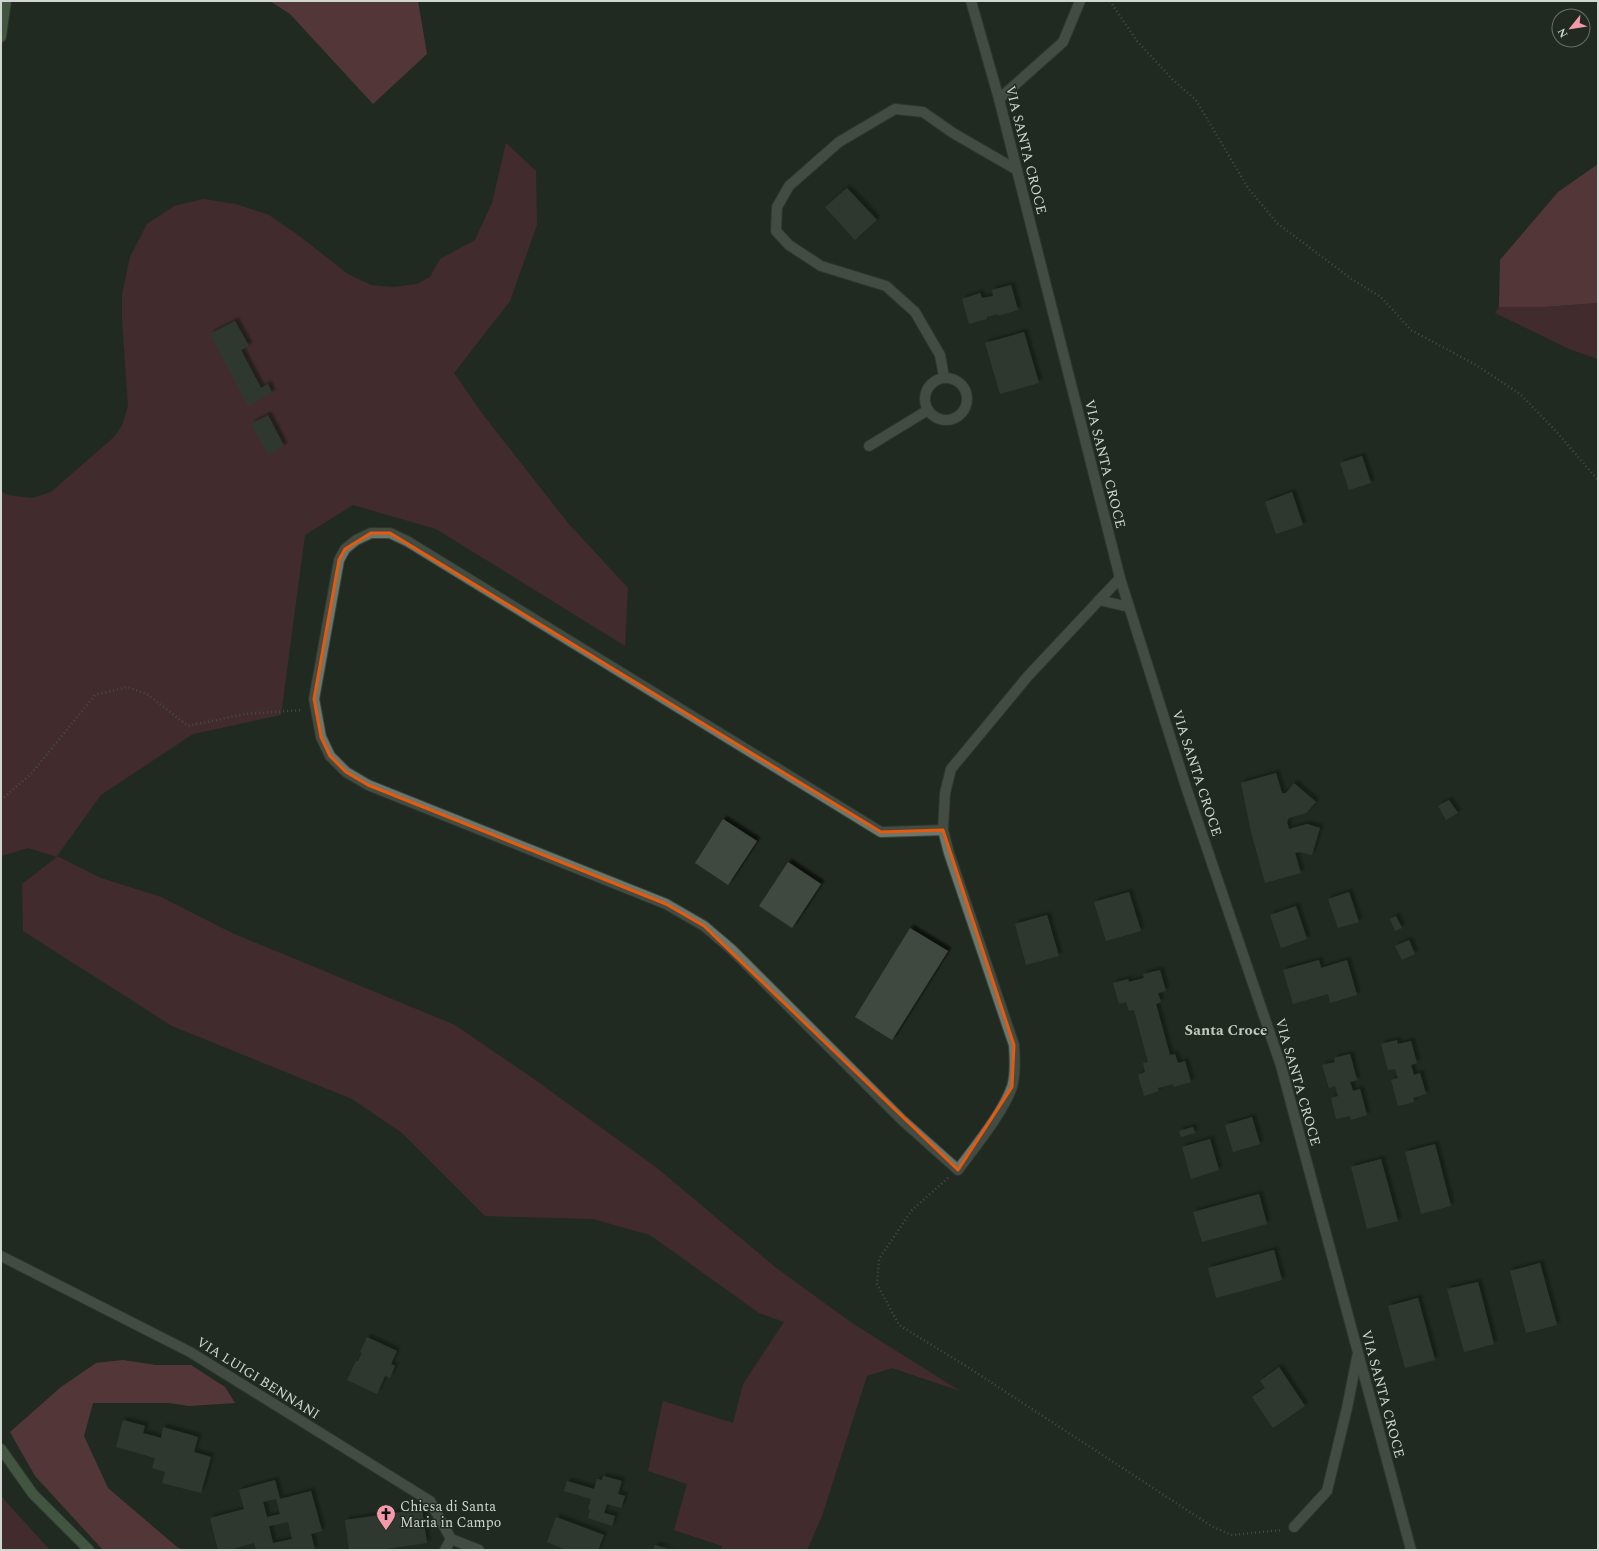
<svg xmlns="http://www.w3.org/2000/svg" width="1599" height="1551" font-family="Spectral,serif">
<style>
.green{fill:#6a2d3b}
.forest{fill:#914556}
.building{fill:#404a3f;fill-rule:evenodd;filter:url(#shadow)}
.lines{fill:none;stroke-linecap:round;stroke-linejoin:round}
.lane-casing{stroke:#3d453d;stroke-width:12}
.street-casing{stroke:#3d453d;stroke-width:12}
.secondary-casing{stroke:#3d453d;stroke-width:12}
.path{stroke:#6d756d;stroke-width:2.5;stroke-dasharray:1 3;stroke-linecap:butt}
.lane{stroke:#6c766b;stroke-width:10}
.street{stroke:#6c766b;stroke-width:10}
.secondary{stroke:#698966;stroke-width:10}
.marked{fill:none;stroke:#e8590c;stroke-width:3;stroke-linejoin:round}
.labels{text-anchor:middle;dominant-baseline:central;stroke-width:3;stroke-linejoin:round;paint-order:stroke}
.street-label{font-size:14px;fill:#d0d6d0;stroke:#212a20}
.poi-label{font-size:14px;fill:#d0d6d0;stroke:#212a20;text-anchor:start}
.neighbourhood-label{font-size:15px;font-weight:bold;fill:#c0cbbe;stroke:#212a20}
</style>
<defs>
<filter id="shadow"><feDropShadow dx="3.5" dy="-3.5" stdDeviation="1" flood-color="#0009"/></filter>
</defs>
<rect width="100%" height="100%" fill="#212a20"/>
<!-- green -->
<g class="green">
<polygon points="506,143 536,171 537,225 510,301 454,373 484,416 568,523 628,588 625,646 436,529 353,505 305,535 281,715 193,734 101,795 57,856 101,878 161,897 232,933 455,1025 531,1077 657,1168 775,1267 852,1323 960,1391 892,1368 867,1376 822,1516 807,1550 721,1550 722,1546 674,1530 687,1484 648,1471 663,1401 733,1423 743,1384 784,1322 759,1313 650,1235 593,1219 485,1216 402,1133 352,1099 172,1026 23,931 22,884 57,857 28,848 1,856 1,491 7,495 33,498 51,492 114,437 122,426 128,406 122,319 122,295 130,257 147,224 174,206 203,199 236,204 269,215 298,235 348,274 371,285 393,287 417,284 430,277 440,259 475,240 492,203"/>
<polygon points="1598,303 1598,359 1569,349 1495,313 1499,307 1543,307"/>
<polygon points="1,1495 8,1504 50,1550 1,1550"/>
</g>
<!-- forest -->
<g class="forest">
<polygon points="270,1 418,1 427,54 373,104 290,14"/>
<polygon points="1598,164 1598,303 1543,307 1499,307 1500,260 1558,192"/>
<polygon points="123,1360 156,1365 191,1365 225,1387 235,1403 189,1406 169,1403 93,1403 84,1436 108,1488 177,1547 183,1550 103,1550 35,1476 10,1432 61,1387 96,1363"/>
</g>
<!-- building -->
<g class="building">
<polygon points="847,188 877,220 855,240 825,207"/>
<polygon points="1011,285 1018,310 998,316 998,314 987,317 987,319 969,324 962,299 980,293 982,298 993,296 992,290"/>
<polygon points="235,321 249,346 241,350 261,388 268,384 272,393 248,406 210,334"/>
<polygon points="1024,332 1039,383 1000,394 985,343"/>
<polygon points="268,415 284,446 268,454 251,424"/>
<polygon points="1362,456 1371,483 1349,490 1340,463"/>
<polygon points="1292,492 1303,525 1276,534 1265,502"/>
<polygon points="1276,773 1282,793 1286,793 1294,783 1316,802 1306,813 1289,818 1287,822 1289,829 1307,824 1320,828 1312,855 1300,852 1295,853 1301,873 1265,883 1251,832 1241,783"/>
<polygon points="1449,800 1458,813 1446,820 1438,806"/>
<polygon points="723,819 757,841 728,885 695,863"/>
<polygon points="788,862 821,884 792,928 759,906"/>
<polygon points="1129,892 1141,931 1106,941 1094,902"/>
<polygon points="1349,892 1359,922 1338,928 1328,899"/>
<polygon points="1296,906 1307,939 1281,948 1270,915"/>
<polygon points="1047,915 1059,956 1026,965 1015,924"/>
<polygon points="1396,916 1402,928 1395,931 1390,919"/>
<polygon points="910,928 948,951 892,1040 855,1017"/>
<polygon points="1409,940 1415,954 1402,960 1395,946"/>
<polygon points="1319,960 1321,968 1347,960 1357,995 1330,1003 1328,994 1293,1004 1283,970"/>
<polygon points="1160,970 1166,991 1158,993 1161,1002 1156,1004 1170,1055 1175,1054 1178,1063 1185,1061 1191,1082 1174,1087 1173,1084 1158,1088 1159,1091 1144,1096 1138,1075 1145,1072 1143,1063 1148,1062 1134,1010 1129,1011 1126,1002 1119,1004 1113,983 1128,979 1129,982 1144,978 1143,974"/>
<polygon points="1397,1040 1398,1044 1411,1041 1417,1063 1411,1065 1414,1075 1420,1073 1426,1094 1413,1098 1414,1102 1398,1106 1391,1080 1398,1078 1395,1069 1388,1070 1381,1044"/>
<polygon points="1350,1054 1357,1080 1350,1082 1353,1091 1360,1089 1367,1115 1351,1120 1350,1116 1336,1119 1331,1098 1338,1096 1335,1086 1329,1088 1322,1065 1335,1062 1334,1058"/>
<polygon points="1252,1117 1260,1144 1233,1152 1225,1125"/>
<polygon points="1193,1127 1195,1133 1181,1137 1179,1131"/>
<polygon points="1210,1139 1219,1170 1191,1179 1182,1147"/>
<polygon points="1435,1144 1451,1206 1421,1214 1405,1152"/>
<polygon points="1381,1159 1398,1221 1367,1229 1351,1167"/>
<polygon points="1259,1194 1267,1224 1202,1242 1193,1212"/>
<polygon points="1274,1250 1282,1280 1216,1298 1208,1268"/>
<polygon points="1540,1263 1557,1325 1526,1333 1510,1271"/>
<polygon points="1478,1282 1494,1344 1464,1352 1447,1289"/>
<polygon points="1418,1298 1435,1360 1405,1368 1388,1306"/>
<polygon points="367,1337 397,1351 391,1364 395,1366 390,1378 385,1376 377,1394 347,1380 356,1361 358,1361 362,1353 360,1352"/>
<polygon points="1279,1367 1305,1406 1273,1428 1252,1397 1265,1388 1260,1381"/>
<polygon points="123,1420 145,1426 143,1433 161,1438 163,1427 198,1437 194,1452 211,1457 201,1493 162,1483 165,1472 152,1468 155,1458 116,1447"/>
<polygon points="603,1476 622,1481 618,1494 625,1496 621,1508 607,1504 604,1513 615,1516 612,1526 588,1518 590,1510 588,1509 591,1499 564,1491 567,1481 594,1489 597,1479 602,1480"/>
<path d="M275,1480l5,19 31,-8 11,40 -11,3 4,16h-59l-2,-7 -25,7h-11l-8,-32 34,-9 -5,-19zM276,1499l4,15 -13,3 -4,-15zM288,1522l4,17 -19,4 -4,-17z"/>
<polygon points="422,1509 427,1543 378,1550 349,1550 345,1520"/>
<polygon points="556,1517 604,1535 598,1550 566,1550 547,1542"/>
<polygon points="655,1545 671,1550 653,1550"/>
</g>
<g class="lines">
<!-- lane casing -->
<g class="lane-casing">
<polyline id="lane" points="445,1550 451,1539"/>
</g>
<!-- street casing -->
<g class="street-casing">
<g id="street">
<polyline points="971,1 999,99 1120,578 1186,787 1281,1066 1411,1550"/>
<polyline points="999,99 1063,42 1080,1"/>
<polyline points="944,377 940,355 915,312 886,286 821,266 789,245 776,231 777,207 789,186 839,142 895,109 923,112 953,133 1017,170"/>
<circle cx="946" cy="399" r="21"/>
<polyline points="869,446 928,410"/>
<polyline points="1099,600 1129,607"/>
<path d="M943,830l-62,2 -474,-291 -17,-8h-19l-15,7 -11,9 -6,11 -25,139 7,38 9,19 16,16 22,13 298,119 38,22 27,23 171,171 56,50c16,-22 45,-57 54,-83 4,-13 3,-29 2,-42l-65,-192 -6,-23 2,-37 6,-24 77,-93 92,-98"/>
<polyline points="1,1256 190,1352 430,1501 451,1539 479,1550"/>
<polyline points="1294,1527 1327,1491 1347,1408 1357,1357"/>
</g>
</g>
<!-- secondary casing -->
<g class="secondary-casing">
<g id="secondary">
<polyline points="1,37 6,1"/>
<polyline points="1,1449 33,1494 89,1550"/>
</g>
</g>
<!-- path -->
<g class="path">
<polyline points="1110,1 1137,41 1173,80 1196,100 1248,188 1277,223 1353,280 1381,297 1411,330 1476,365 1520,394 1554,429 1598,480"/>
<polyline points="1,800 31,774 95,695 127,687 147,694 188,726 245,714 303,710"/>
<polyline points="948,1178 912,1210 879,1259 877,1284 899,1325 966,1366 1213,1527 1232,1535 1282,1530"/>
</g>
<!-- lane -->
<use href="#lane" class="lane"/>
<!-- street -->
<use href="#street" class="street"/>
<!-- secondary -->
<use href="#secondary" class="secondary"/>
</g>
<!-- marked area -->
<path d="M0 0H1599V1551H0ZM371,533h19l491,299 62,-2 71,215 -2,42 -54,83 -254,-244 -38,-22 -298,-119 -22,-13 -16,-16 -9,-19 -7,-38 25,-139 6,-11z" fill="#212a20" fill-opacity=".55" fill-rule="evenodd"/>
<path class="marked" d="M371,533h19l491,299 62,-2 71,215 -2,42 -54,83 -254,-244 -38,-22 -298,-119 -22,-13 -16,-16 -9,-19 -7,-38 25,-139 6,-11z"/>
<!-- icons -->
<defs>
<g id="church-pin" transform="scale(1)"><path d="M0 17L-7.5 6A9.5 9.5 0 1 1 7.5 6Z" fill="#f39aaa" stroke="#212a20"/><path d="M-1.2-6h2.4v3.5h3.3v2.4h-3.3V6h-2.4V-.1h-3.3v-2.4h3.3Z" fill="#111"/></g>
</defs>
<g fill-rule="evenodd">
<use href="#church-pin" x="386" y="1514"/>
</g>
<g class="labels">
<!-- street labels -->
<g class="street-label">
<text transform="translate(1026 150) rotate(76)">VIA SANTA CROCE</text>
<text transform="translate(1105 464) rotate(76)">VIA SANTA CROCE</text>
<text transform="translate(1197 773) rotate(72)">VIA SANTA CROCE</text>
<text transform="translate(1298 1082) rotate(74)">VIA SANTA CROCE</text>
<text transform="translate(258 1378) rotate(32)">VIA LUIGI BENNANI</text>
<text transform="translate(1383 1394) rotate(75)">VIA SANTA CROCE</text>
</g>
<!-- poi labels -->
<g class="poi-label">
<text x="400" y="1506">Chiesa di Santa<tspan x="400" dy="16">Maria in Campo</tspan></text>
</g>
<!-- neighbourhood labels -->
<g class="neighbourhood-label">
<text x="1226" y="1030">Santa Croce</text>
</g>
</g>
<!-- border -->
<rect width="1599" height="1551" fill="none" stroke="#d0d6d0" stroke-width="4"/>
<!-- north arrow -->
<g transform="translate(1571 28) rotate(240)"><circle r="19" fill="#212a20" stroke="#676f66"/>
<path d="M0-3L7 15L0 10L-7 15Z" fill="#f39aaa"/>
<text y="-6" font-size="11" font-weight="bold" text-anchor="middle" fill="#d0d6d0">N</text>
</g>
</svg>
